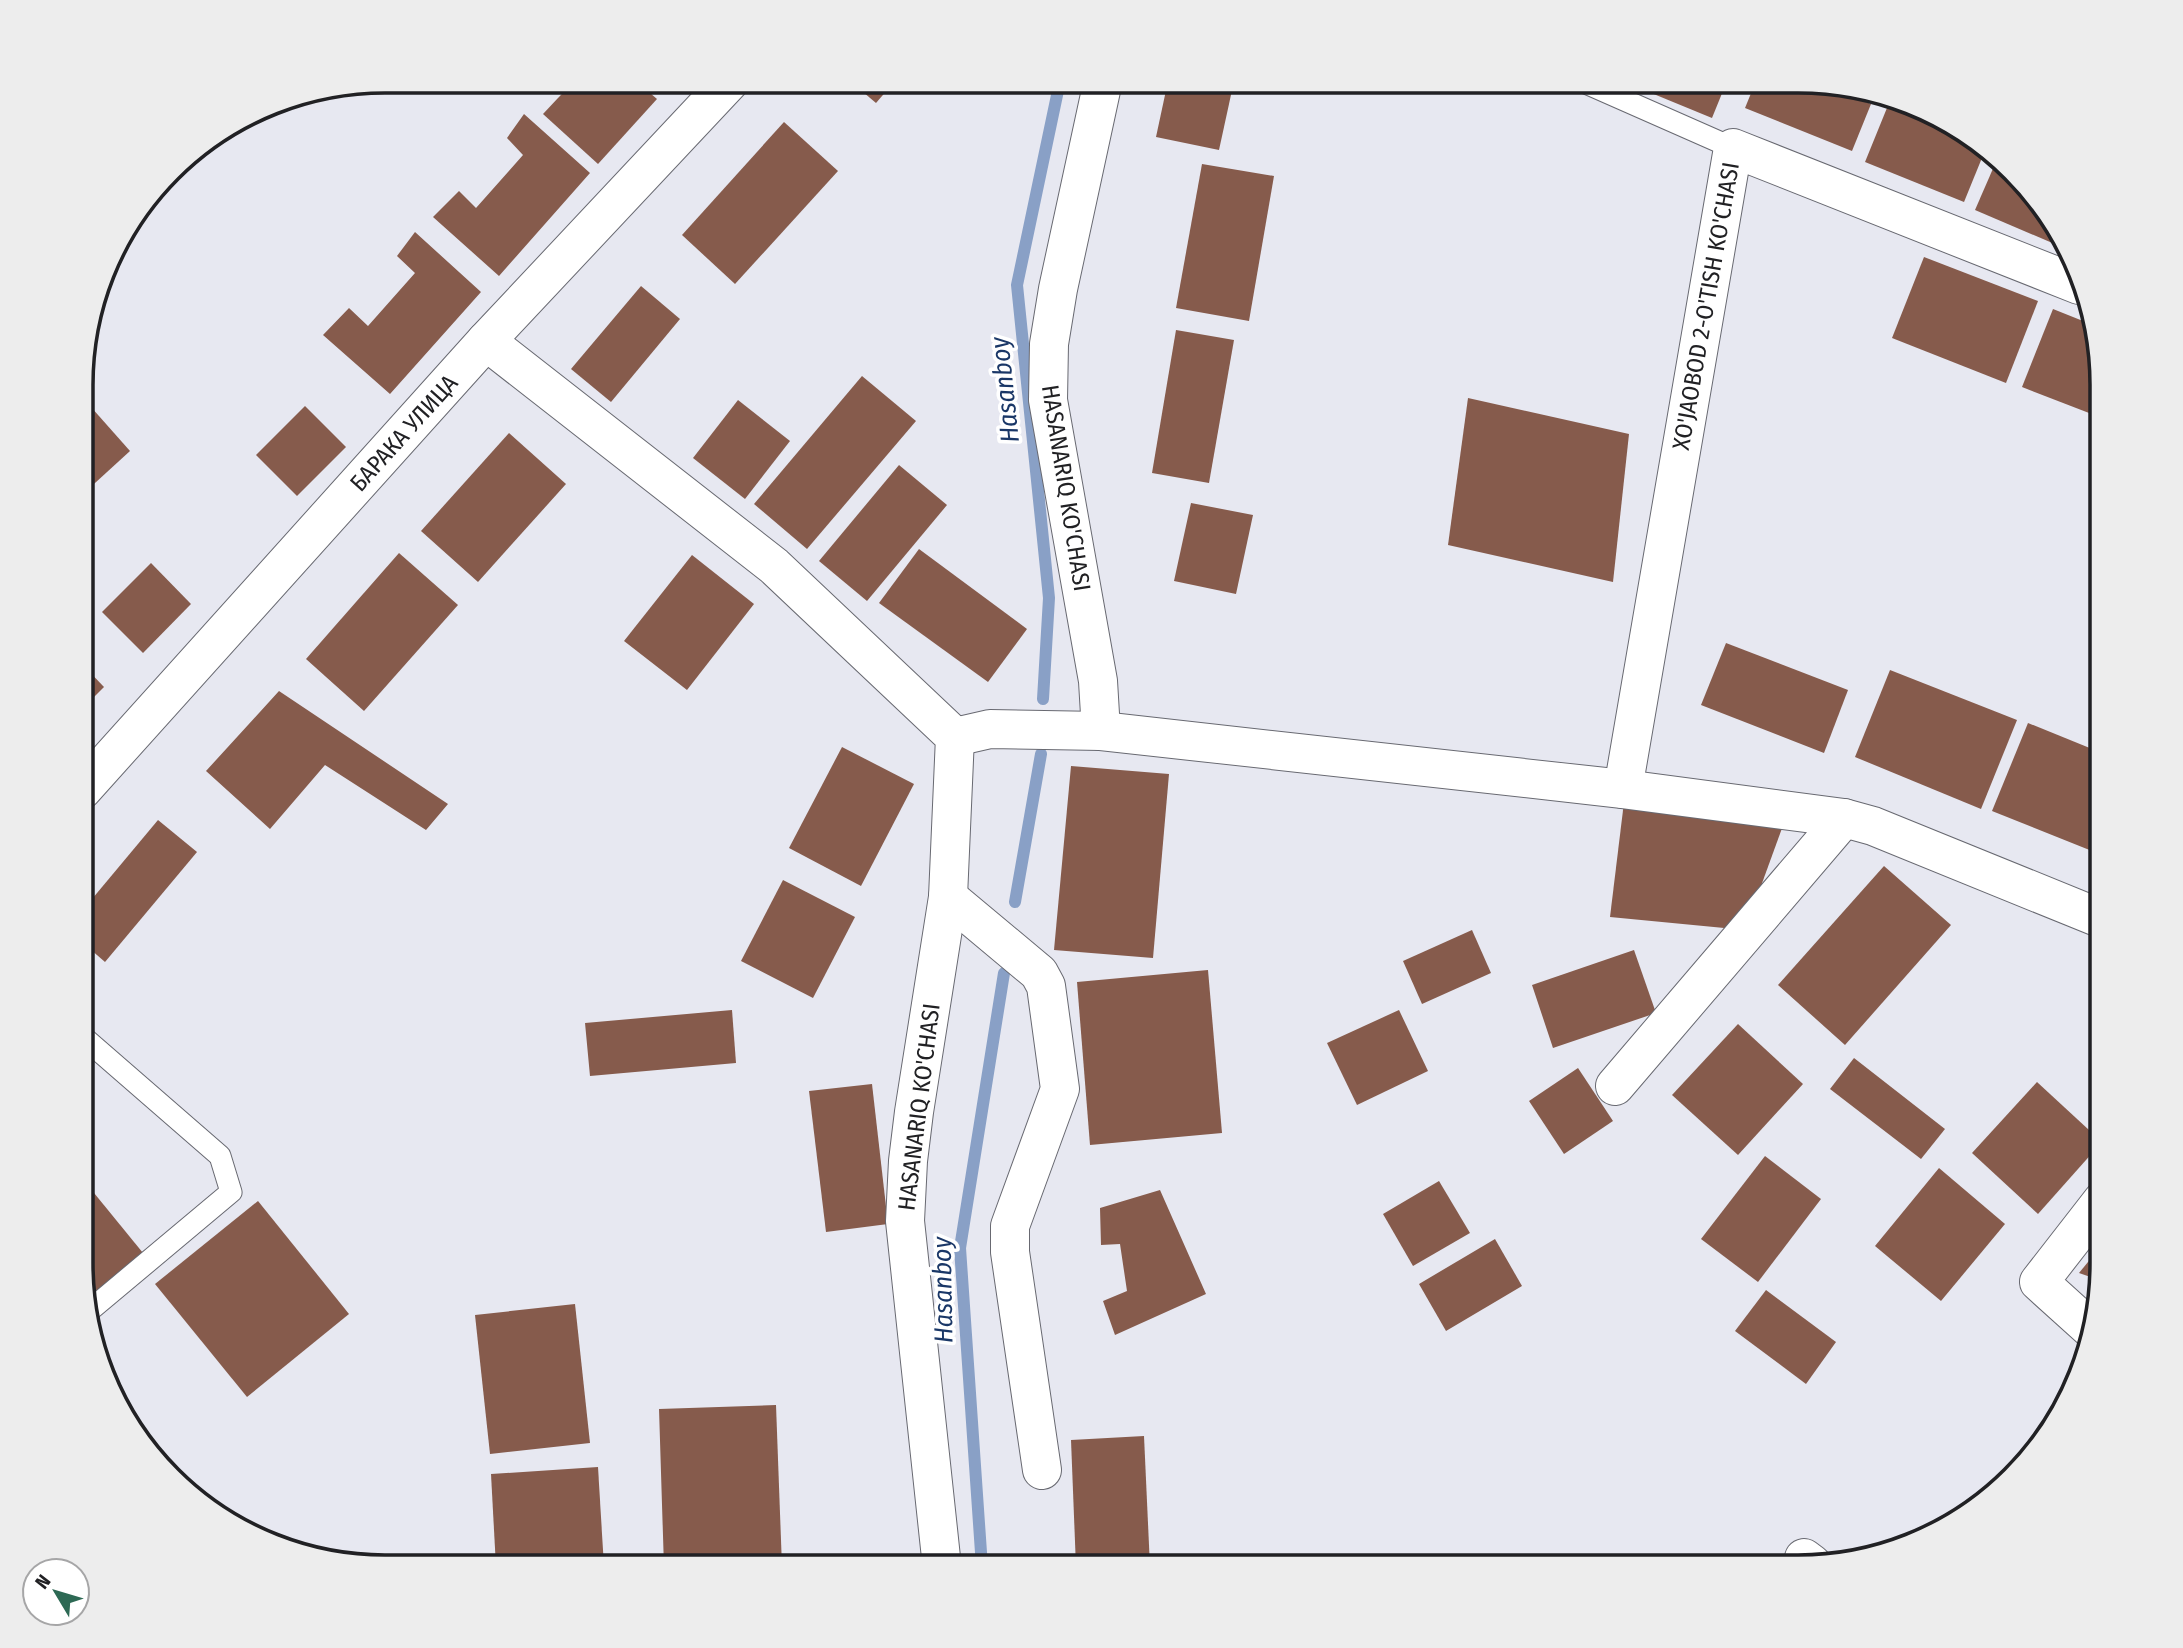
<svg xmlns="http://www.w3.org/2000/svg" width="2183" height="1648" font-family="'Fira Sans Condensed',sans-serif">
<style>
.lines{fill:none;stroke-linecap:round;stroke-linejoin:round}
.stream{stroke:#89a0c6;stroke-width:12}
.building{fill:#865b4c}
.lane-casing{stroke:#686971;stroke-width:23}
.street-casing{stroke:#686971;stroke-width:40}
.secondary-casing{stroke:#686971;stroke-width:40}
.lane{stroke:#fff;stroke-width:21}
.street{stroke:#fff;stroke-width:38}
.secondary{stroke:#fff;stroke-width:38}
.labels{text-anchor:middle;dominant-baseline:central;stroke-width:7;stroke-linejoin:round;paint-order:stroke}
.street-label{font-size:24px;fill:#212124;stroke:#fff}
.water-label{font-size:26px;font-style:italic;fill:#1a3767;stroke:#fff}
.rim{fill:none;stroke:#212124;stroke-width:3.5}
</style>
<rect width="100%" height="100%" fill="#e7e8f1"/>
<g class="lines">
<!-- stream -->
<g class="stream">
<polyline points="1043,699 1049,598 1017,285 1060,81"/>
<polyline points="1015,902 1041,754"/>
<polyline points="982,1567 960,1248 1004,973"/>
</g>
</g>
<!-- building -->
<g class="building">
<polygon points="574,81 636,81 657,99 598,164 543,114"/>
<polygon points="850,81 895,81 876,103"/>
<polygon points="1168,81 1234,81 1219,150 1156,137"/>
<polygon points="1622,81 1727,81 1712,118"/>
<polygon points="1756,81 1815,81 1871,104 1852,151 1745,108"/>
<polygon points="1891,98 1914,104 1986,148 1964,202 1865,162"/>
<polygon points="524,114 590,173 499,276 433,217 459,191 476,208 523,155 507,138"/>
<polygon points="784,122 838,171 735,284 682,235"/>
<polygon points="1202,164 1274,176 1249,321 1176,308"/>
<polygon points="1995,164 2009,170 2071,251 1975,210"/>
<polygon points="415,232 481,292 390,394 323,335 349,308 368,326 415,273 397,256"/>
<polygon points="1924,257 2038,301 2006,383 1892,338"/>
<polygon points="641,286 680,319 611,402 571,369"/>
<polygon points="2053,309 2088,323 2102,385 2102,418 2022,387"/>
<polygon points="1176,330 1234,340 1209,483 1152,473"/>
<polygon points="862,376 916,421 807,549 754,504"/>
<polygon points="83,398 130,451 83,494"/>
<polygon points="1468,398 1629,434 1613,582 1448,545"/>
<polygon points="738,400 790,441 745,499 693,458"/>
<polygon points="305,406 346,447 297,496 256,455"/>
<polygon points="509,433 566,484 478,582 421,531"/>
<polygon points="899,465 947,505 867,601 819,561"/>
<polygon points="1191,503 1253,515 1236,594 1174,581"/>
<polygon points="919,549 1027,629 988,682 879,603"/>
<polygon points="399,553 458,605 364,711 306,659"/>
<polygon points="692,555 754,604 687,690 624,641"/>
<polygon points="151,563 191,604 143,653 102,612"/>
<polygon points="1726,643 1848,690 1824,753 1701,705"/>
<polygon points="82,664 104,687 82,709"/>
<polygon points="1890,670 2017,720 1981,809 1855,757"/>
<polygon points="279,691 448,804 426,830 325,765 270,829 206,771"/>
<polygon points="2028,723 2102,753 2102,855 1992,811"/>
<polygon points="842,747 914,784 861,886 789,848"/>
<polygon points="1071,766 1169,774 1153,958 1054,950"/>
<polygon points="1624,802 1785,820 1745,930 1610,917"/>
<polygon points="158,820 197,852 105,962 82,942 82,911"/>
<polygon points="1884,866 1951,925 1845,1045 1778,985"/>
<polygon points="783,880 855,917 813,998 741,961"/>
<polygon points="1472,930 1491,973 1422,1004 1403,961"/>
<polygon points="1634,950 1656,1013 1553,1048 1532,985"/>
<polygon points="1208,970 1222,1133 1090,1145 1077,982"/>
<polygon points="732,1010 736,1063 590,1076 585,1023"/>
<polygon points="1399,1010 1428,1071 1357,1105 1327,1043"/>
<polygon points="1738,1024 1803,1084 1738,1155 1672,1095"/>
<polygon points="1854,1058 1945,1129 1921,1159 1830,1089"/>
<polygon points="1578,1068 1613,1121 1564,1154 1529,1101"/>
<polygon points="2037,1082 2102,1142 2038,1214 1972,1153"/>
<polygon points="872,1084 888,1224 826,1232 809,1091"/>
<polygon points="1765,1156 1821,1199 1758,1282 1701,1239"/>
<polygon points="1939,1168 2005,1224 1941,1301 1875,1246"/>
<polygon points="81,1177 143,1253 86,1300 81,1283"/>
<polygon points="1439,1181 1470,1233 1413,1266 1383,1214"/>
<polygon points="1160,1190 1206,1294 1115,1335 1103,1301 1127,1291 1120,1244 1101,1245 1100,1208"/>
<polygon points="258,1201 349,1314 247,1397 155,1284"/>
<polygon points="1495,1239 1522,1286 1446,1331 1419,1284"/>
<polygon points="2102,1245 2102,1281 2079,1273"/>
<polygon points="1766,1290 1836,1342 1806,1384 1735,1331"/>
<polygon points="575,1304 590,1443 490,1454 475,1315"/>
<polygon points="776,1405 782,1567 664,1567 659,1409"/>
<polygon points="1144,1436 1150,1567 1076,1567 1071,1440"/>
<polygon points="598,1467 604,1567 496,1567 491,1474"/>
</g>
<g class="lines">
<!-- lane casing -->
<g class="lane-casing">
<g id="lane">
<polyline points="1581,81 1733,148"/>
<polyline points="82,1036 220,1156 231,1192 89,1311"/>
</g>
</g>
<!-- street casing -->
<g class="street-casing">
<g id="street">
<polyline points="486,341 774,566 955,737 948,897 914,1112 908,1161 905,1221 942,1567"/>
<polyline points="1101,731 1098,681 1048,400 1049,344 1058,289 1103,81"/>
<polyline points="955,737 990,729 1101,731 1623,789 1844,818 1873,826 2102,919"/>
<polyline points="1623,789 1733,148 2079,285"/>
<polyline points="948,897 1039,973 1046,986 1060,1089 1010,1226 1010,1252 1042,1470"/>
<polyline points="1615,1086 1844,818"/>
<polyline points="2091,1329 2039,1282 2102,1201"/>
<polyline points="1804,1558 1812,1564"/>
</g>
</g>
<!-- secondary casing -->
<g class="secondary-casing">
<polyline id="secondary" points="82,790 486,341 730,81"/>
</g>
<!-- lane -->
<use href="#lane" class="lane"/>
<!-- street -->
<use href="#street" class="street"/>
<!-- secondary -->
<use href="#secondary" class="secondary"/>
</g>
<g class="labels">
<!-- street labels -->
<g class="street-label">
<text transform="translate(1706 306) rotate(-80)">XO'JAOBOD 2-O'TISH KO'CHASI</text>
<text transform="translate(404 433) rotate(-48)">БАРАКА УЛИЦА</text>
<text transform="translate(1066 488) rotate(81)">HASANARIQ KO'CHASI</text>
<text transform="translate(919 1107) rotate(-83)">HASANARIQ KO'CHASI</text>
</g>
<!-- water labels -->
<g class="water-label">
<text transform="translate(1005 390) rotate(-96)">Hasanboy</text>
<text transform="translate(943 1290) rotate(-91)">Hasanboy</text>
</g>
</g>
<!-- crop -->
<path d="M0 0H2183V1648H0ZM385 93H1798A292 292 0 0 1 2090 385V1263A292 292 0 0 1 1798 1555H385A292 292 0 0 1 93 1263V385A292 292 0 0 1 385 93Z" fill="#ededed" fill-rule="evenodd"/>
<path class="rim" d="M385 93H1798A292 292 0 0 1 2090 385V1263A292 292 0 0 1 1798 1555H385A292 292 0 0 1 93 1263V385A292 292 0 0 1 385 93Z"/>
<!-- north arrow -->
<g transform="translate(56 1592) rotate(308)"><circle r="33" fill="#ffffff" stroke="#a6a6a7" stroke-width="2"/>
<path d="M0-5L12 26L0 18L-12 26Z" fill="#2d6954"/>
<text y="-10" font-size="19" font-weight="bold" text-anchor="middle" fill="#212124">N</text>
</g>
</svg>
